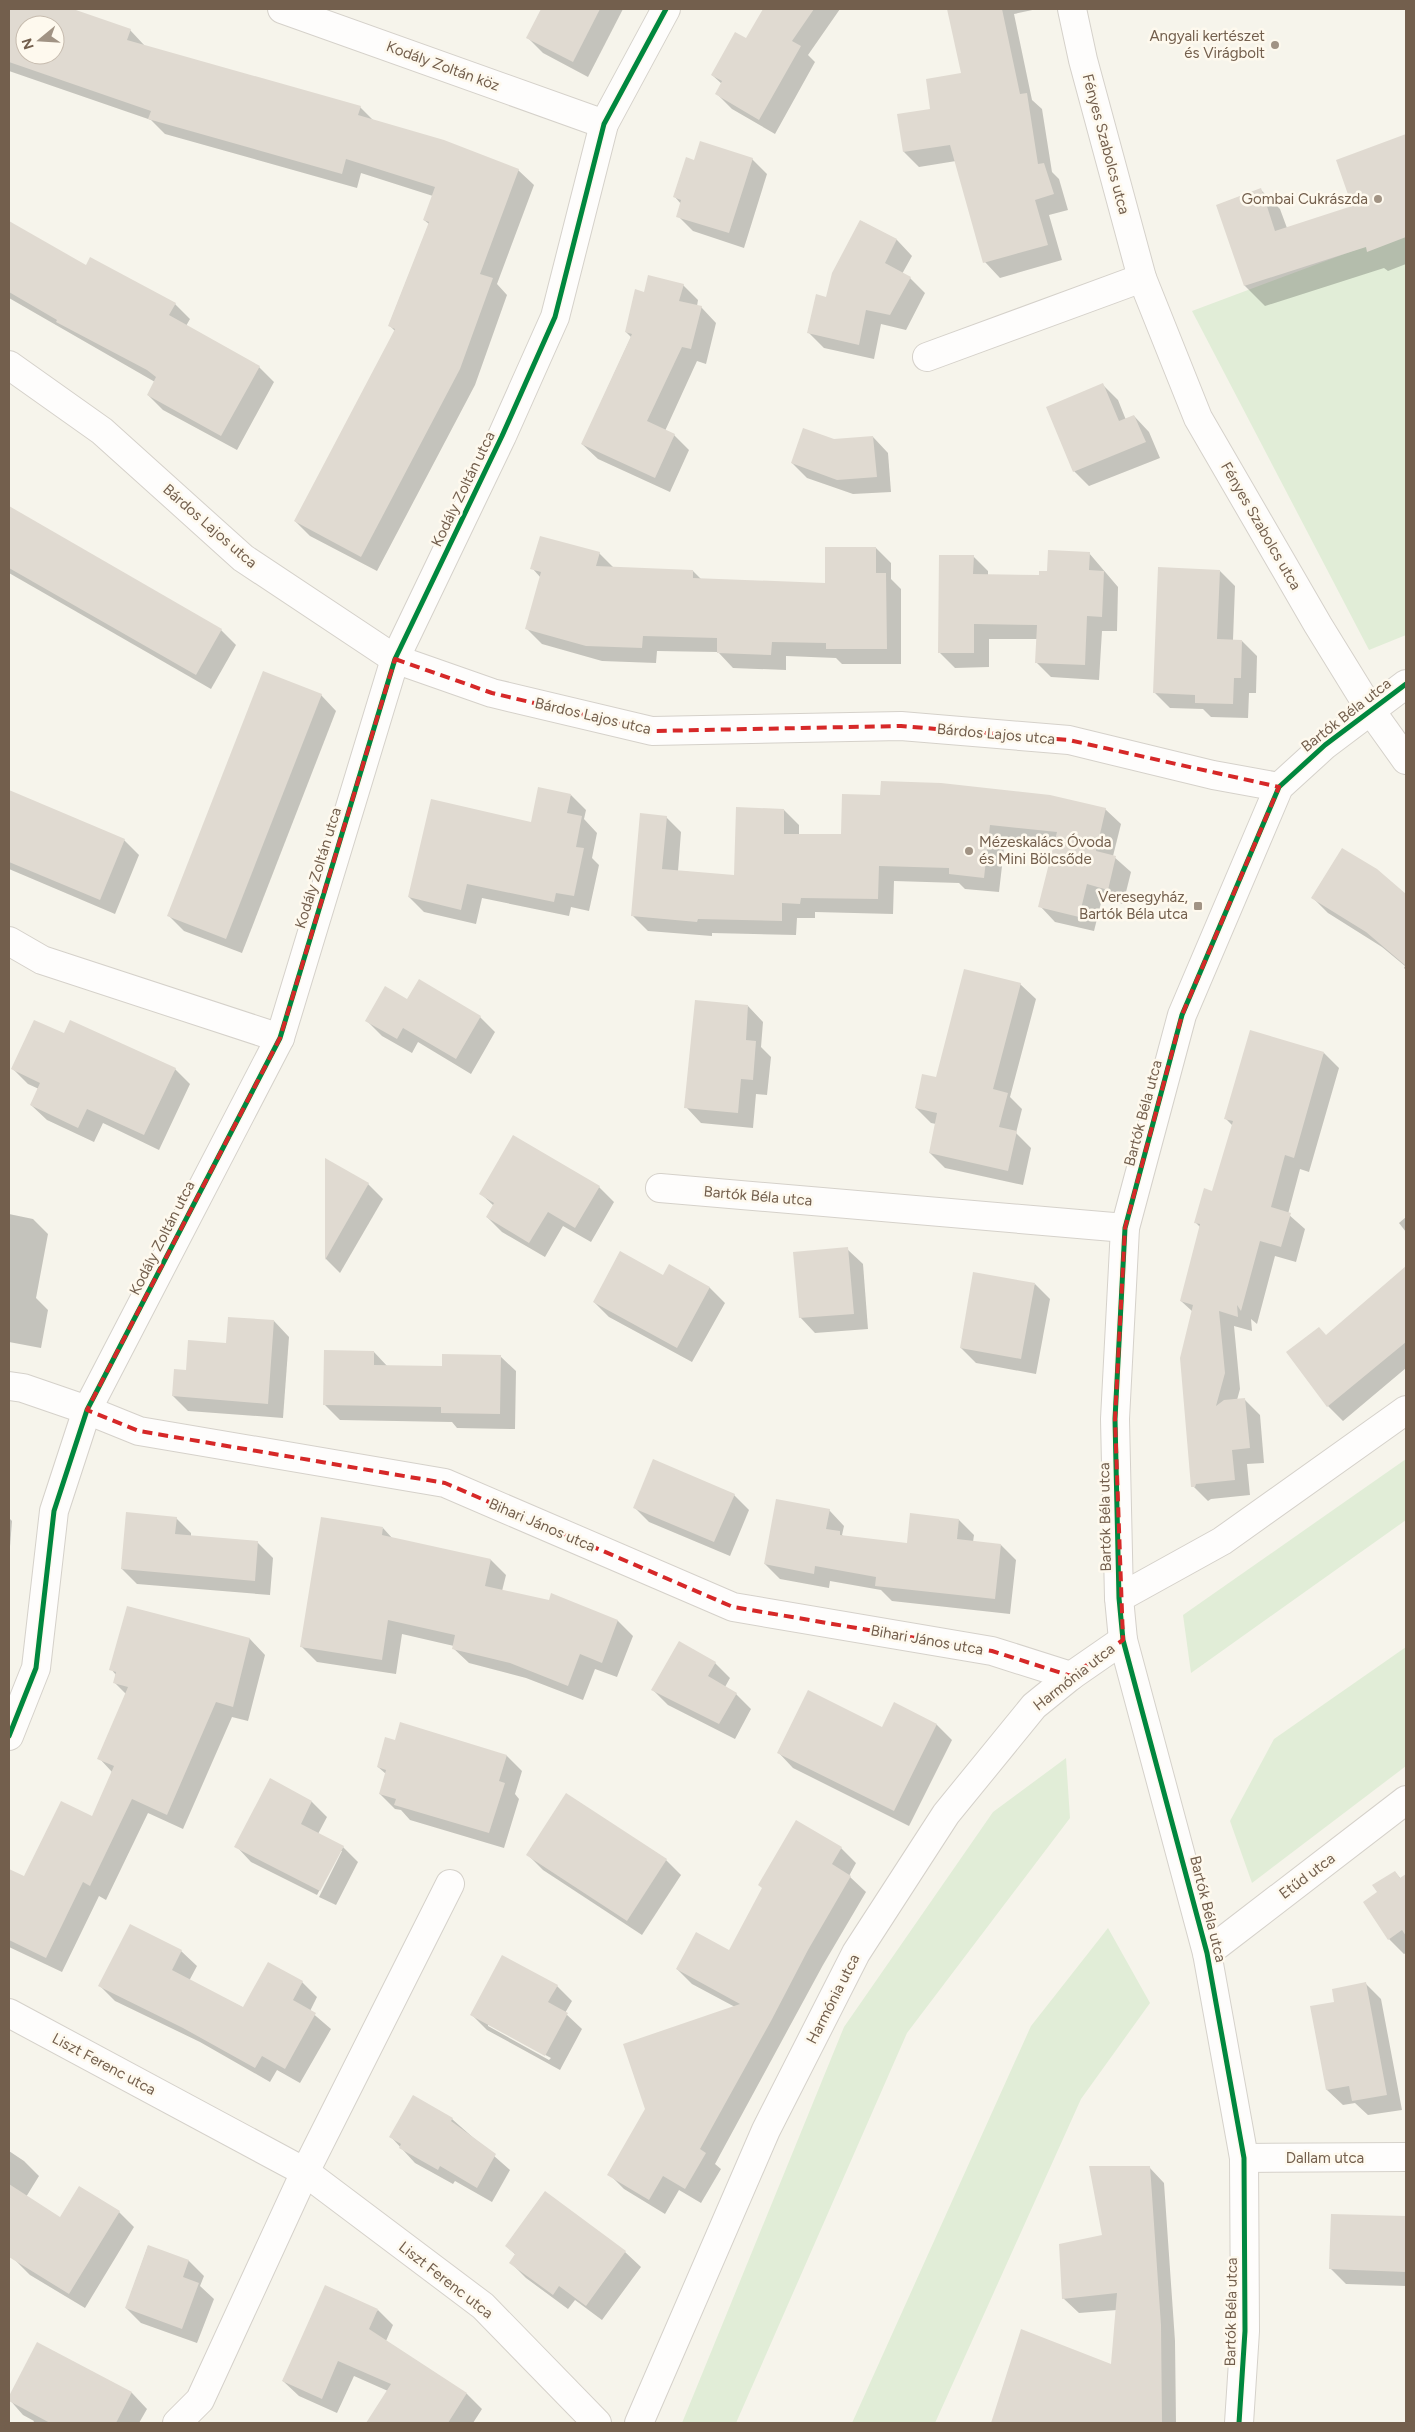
<svg xmlns="http://www.w3.org/2000/svg" width="1415" height="2432" font-family="Figtree,sans-serif">
<style>
.green{fill:#e1edd7}
.shadow{fill:#0003;fill-rule:evenodd}
.building{fill:#e0dad1;fill-rule:evenodd}
.lines{fill:none;stroke-linecap:round;stroke-linejoin:round}
.street-casing{stroke:#d5d1ca;stroke-width:30}
.street{stroke:#fefdfc;stroke-width:28}
.cycleway-casing{stroke:#fef9ee;stroke-width:8}
.cycleway{stroke:#00873e;stroke-width:5}
.marked{fill:none;stroke:#d62828;stroke-width:4;stroke-dasharray:10 6;stroke-linejoin:round}
.poi-dot{fill:#a19384;stroke:#fef9ee;stroke-width:2}
.labels{text-anchor:middle;dominant-baseline:central;stroke-width:5;stroke-linejoin:round;paint-order:stroke}
.poi-label{font-size:15px;fill:#735f4d;stroke:#fef9ee;text-anchor:end}
.street-label{font-size:15px;fill:#735f4d;stroke:#fef9ee}
</style>
<rect width="100%" height="100%" fill="#f6f4eb"/>
<!-- green -->
<g class="green">
<polygon points="1406,231 1406,635 1369,650 1192,311"/>
<polygon points="1406,1459 1406,1520 1191,1673 1183,1615"/>
<polygon points="1406,1647 1406,1766 1252,1883 1230,1821 1274,1739"/>
<polygon points="1066,1758 1070,1818 907,2033 736,2423 682,2423 844,2027 993,1812"/>
<polygon points="1108,1928 1150,2003 1081,2099 935,2423 852,2423 1031,2026"/>
</g>
<!-- shadow -->
<g class="shadow">
<path d="M9,9h60l61,21 15,16 215,61 14,14 144,49 16,15 -37,99 10,11 -32,90 -98,186 -67,-35 -15,-15 100,-190 -6,-6 40,-101 -5,-4 9,-24 -72,-23 -4,15 -192,-54 -14,-14 -142,-49zM25,25h30v30h-30z"/>
<polygon points="542,9 623,9 588,77 543,53 528,38"/>
<polygon points="765,9 840,9 808,55 815,62 775,134 732,109 717,94 722,84 712,75 747,40"/>
<polygon points="948,9 1037,9 1014,14 1032,100 1042,109 1052,172 1059,179 1068,210 1049,215 1062,260 1000,278 985,262 956,161 919,167 904,152 898,115 932,110 963,74"/>
<polygon points="1406,135 1406,264 1388,271 1384,268 1265,306 1245,286 1218,205 1260,189 1280,209 1287,228 1353,207 1338,161"/>
<polygon points="752,159 767,174 744,248 693,231 678,216 681,204 675,197 695,161"/>
<polygon points="861,221 897,240 912,256 902,274 910,278 925,293 906,330 881,324 874,359 824,348 809,333 827,298"/>
<polygon points="9,222 86,267 175,304 190,319 186,326 259,367 274,382 237,450 163,410 148,395 155,382 9,298"/>
<polygon points="683,285 698,300 697,306 701,307 716,323 706,364 697,361 665,431 674,435 689,450 670,492 598,459 582,444 631,337 626,332 645,293"/>
<polygon points="1103,385 1118,400 1126,420 1134,416 1149,432 1160,458 1089,486 1074,471"/>
<polygon points="873,437 888,453 891,492 853,494 807,478 792,463 834,440"/>
<polygon points="9,507 221,630 236,645 211,689 9,573"/>
<polygon points="876,548 891,563 891,579 901,589 901,664 842,664 836,658 786,656 786,670 733,668 718,652 657,651 656,663 602,661 542,644 527,629 541,578 532,568 599,553 614,568 693,571 702,580 826,584"/>
<polygon points="1089,553 1118,587 1117,631 1102,631 1099,680 1051,677 1036,662 1037,639 989,639 989,667 955,668 939,652 973,556 988,571 988,576 1040,576"/>
<polygon points="1220,571 1235,586 1233,640 1242,641 1257,656 1256,693 1249,693 1248,718 1211,717 1203,709 1170,708 1154,692"/>
<polygon points="321,695 336,711 242,953 184,931 169,916"/>
<polygon points="9,792 124,840 139,855 115,914 9,869"/>
<polygon points="571,795 586,810 584,819 597,833 592,858 599,865 589,911 571,907 569,916 482,898 476,924 424,912 409,897 532,824"/>
<polygon points="1105,809 1121,824 1113,856 1131,872 1123,904 1102,899 1094,931 1055,922 1040,906 1055,845 1005,840 999,892 965,889 959,883 894,881 893,914 815,912 815,918 797,918 796,935 712,933 712,936 648,931 633,916 666,817 681,832 678,871 735,876 784,810 799,825 799,835 843,836"/>
<polygon points="1380,873 1406,896 1406,970 1404,968 1405,966 1382,947 1328,913 1313,898"/>
<polygon points="1020,984 1036,999 1010,1097 1022,1109 1016,1133 1031,1148 1023,1185 945,1168 930,1153 936,1124 931,1123 916,1108 937,1078"/>
<polygon points="407,1001 480,1017 495,1032 471,1074 418,1042 412,1053 382,1036 366,1020"/>
<polygon points="748,1006 763,1022 761,1047 771,1057 767,1095 756,1094 753,1128 701,1123 686,1107"/>
<polygon points="64,1035 175,1069 190,1084 159,1150 103,1123 94,1142 47,1120 31,1105 39,1089 28,1084 13,1069"/>
<polygon points="1324,1053 1339,1068 1309,1172 1300,1169 1288,1214 1305,1229 1296,1262 1275,1256 1257,1324 1251,1319 1252,1331 1234,1326 1240,1389 1237,1400 1245,1400 1260,1415 1264,1463 1247,1464 1250,1495 1211,1499 1208,1501 1193,1486 1193,1312 1181,1301 1200,1227 1196,1223 1213,1192 1233,1126 1226,1119"/>
<polygon points="327,1160 368,1184 383,1199 340,1273 326,1259"/>
<polygon points="599,1187 614,1202 591,1242 563,1226 545,1257 502,1232 487,1217 494,1206 481,1194"/>
<polygon points="9,1214 33,1219 48,1234 36,1298 48,1310 41,1348 9,1342"/>
<polygon points="1406,1217 1406,1232 1399,1223"/>
<polygon points="847,1249 863,1264 868,1329 815,1333 800,1317"/>
<polygon points="669,1266 710,1288 725,1303 692,1362 609,1317 594,1302 664,1276"/>
<polygon points="1406,1268 1406,1368 1343,1421 1328,1406 1288,1353 1327,1336"/>
<polygon points="1035,1284 1050,1299 1036,1374 976,1363 961,1348"/>
<polygon points="274,1321 289,1337 283,1418 188,1411 173,1396 187,1371 227,1344"/>
<polygon points="374,1352 388,1367 443,1368 500,1356 516,1371 515,1429 457,1428 452,1422 340,1420 325,1405"/>
<polygon points="734,1495 749,1510 730,1556 649,1522 634,1507"/>
<polygon points="829,1510 844,1526 842,1535 844,1537 908,1544 959,1520 974,1535 973,1542 1001,1545 1016,1560 1010,1614 892,1601 881,1590 830,1581 829,1588 780,1579 765,1564"/>
<polygon points="9,1518 12,1521 9,1560"/>
<polygon points="176,1518 191,1533 191,1537 257,1542 273,1558 270,1595 137,1584 122,1569"/>
<polygon points="383,1528 393,1539 491,1560 506,1575 502,1591 549,1602 552,1595 618,1621 633,1636 617,1677 595,1669 583,1700 526,1678 469,1663 453,1648 454,1646 402,1634 396,1674 317,1662 302,1647"/>
<polygon points="128,1607 250,1639 265,1655 248,1721 232,1717 183,1829 148,1813 106,1900 99,1896 62,1972 9,1947 9,1876 11,1871 24,1878 93,1818 112,1772 99,1758 126,1694 114,1682 116,1675 111,1669"/>
<polygon points="715,1663 730,1678 725,1687 736,1694 751,1709 735,1739 668,1705 653,1690"/>
<polygon points="895,1704 937,1725 952,1740 909,1826 793,1768 778,1752 882,1729"/>
<polygon points="396,1741 507,1756 522,1771 515,1794 519,1799 504,1848 410,1820 401,1810 395,1809 380,1794 386,1774 378,1767"/>
<polygon points="270,1780 312,1802 327,1817 318,1834 343,1847 358,1862 336,1905 319,1897 342,1851 340,1851 317,1895 251,1862 236,1846"/>
<polygon points="841,1848 856,1863 849,1876 866,1892 823,1965 715,2164 721,2169 701,2203 679,2190 665,2214 624,2189 609,2174 735,2007 692,1984 677,1969 730,1952"/>
<polygon points="528,1855 666,1860 681,1875 642,1935 543,1870"/>
<polygon points="1395,1872 1401,1879 1406,1875 1406,1953 1404,1954 1389,1939 1379,1893"/>
<polygon points="131,1926 181,1951 197,1966 189,1981 244,2008 302,1982 317,1997 310,2011 331,2029 300,2083 277,2070 270,2082 200,2042 115,2001 100,1986"/>
<polygon points="1366,1984 1381,1999 1402,2110 1368,2115 1355,2103 1343,2105 1327,2090 1311,2007 1335,2003"/>
<path d="M557,1986l15,15 -7,12 17,16 -22,41 -73,-40 -15,-15zM488,2024l63,34 -2,2 -61,-34z"/>
<polygon points="413,2097 452,2119 510,2170 492,2202 455,2181 453,2184 415,2163 391,2137"/>
<polygon points="9,2151 24,2161 39,2176 26,2197 60,2219 119,2212 134,2227 85,2308 30,2275 15,2260 30,2236 9,2223"/>
<polygon points="1149,2167 1164,2183 1175,2341 1176,2423 996,2423 993,2420 1112,2366 1117,2310 1079,2313 1063,2298"/>
<polygon points="545,2192 625,2252 641,2267 602,2320 575,2300 568,2309 526,2278 511,2263 516,2255 506,2246"/>
<polygon points="1332,2215 1406,2217 1406,2286 1346,2284 1331,2269"/>
<polygon points="148,2246 189,2261 204,2276 200,2286 214,2299 197,2343 141,2323 126,2308"/>
<polygon points="378,2310 393,2325 386,2341 467,2394 482,2409 473,2423 367,2423 388,2391 354,2376 337,2413 299,2396 283,2381"/>
<polygon points="37,2344 132,2393 147,2409 139,2423 33,2423 34,2421 23,2415 9,2399"/>
</g>
<!-- building -->
<g class="building">
<path d="M9,9h64l58,20 -4,11 234,66 -3,9 86,25 75,29 -39,105 13,4 -33,91 -99,188 -67,-36 101,-192 -7,-3 41,-104 -6,-2 12,-33 -89,-28 -4,15 -194,-55 3,-8 -142,-49zM25,25h30v30h-30z"/>
<polygon points="541,9 600,9 573,62 526,38"/>
<polygon points="763,9 814,9 792,41 801,46 759,120 715,94 722,81 711,75 735,32 746,38"/>
<polygon points="947,9 1002,9 1020,94 1027,93 1038,164 1044,163 1054,194 1035,200 1048,245 983,263 950,145 903,152 897,114 930,109 926,79 961,73"/>
<polygon points="1406,134 1406,237 1367,252 1366,247 1244,286 1216,205 1261,188 1275,231 1352,206 1336,160"/>
<polygon points="700,141 753,158 729,233 676,217 681,200 673,197 686,157 694,160"/>
<polygon points="860,220 897,239 885,263 911,277 890,315 866,310 859,345 807,333 816,294 826,297 832,273"/>
<polygon points="9,221 86,265 90,257 176,303 169,315 260,366 221,436 147,395 156,377 147,370 56,322 57,320 9,292"/>
<polygon points="648,275 684,284 679,301 702,306 691,349 682,347 647,421 675,434 655,478 581,444 632,334 625,332 635,289 644,292"/>
<polygon points="1103,383 1119,421 1134,415 1146,442 1073,472 1046,407"/>
<polygon points="803,428 834,439 873,436 877,477 837,480 791,463"/>
<polygon points="9,506 222,629 196,675 9,568"/>
<polygon points="540,536 600,552 596,566 693,570 693,578 825,583 825,547 876,547 876,573 886,573 887,649 826,649 826,643 772,642 771,655 717,653 717,638 643,636 642,648 586,646 525,629 541,572 530,569"/>
<polygon points="1048,550 1090,552 1089,570 1104,571 1102,617 1087,616 1085,665 1035,663 1037,625 974,624 974,653 938,653 939,555 974,555 973,574 1039,575 1039,571 1047,571"/>
<polygon points="1158,567 1220,570 1217,639 1242,640 1241,678 1234,678 1233,704 1195,703 1195,695 1153,693"/>
<polygon points="263,671 322,694 226,939 167,916"/>
<polygon points="881,781 941,783 1050,795 1106,808 1096,851 1116,856 1108,890 1087,884 1079,917 1038,907 1057,832 990,825 984,878 949,874 949,868 879,866 878,899 801,898 800,904 782,903 782,921 698,919 697,922 631,916 640,813 667,816 662,869 734,875 736,807 784,809 784,834 841,834 842,794 880,795"/>
<polygon points="538,787 571,794 567,813 582,816 576,847 584,848 574,896 556,893 554,902 467,884 461,910 408,897 431,799 531,822"/>
<polygon points="9,790 125,839 100,900 9,862"/>
<polygon points="1342,848 1377,869 1406,894 1406,966 1366,932 1311,898"/>
<polygon points="964,969 1021,983 993,1089 1008,1093 999,1127 1017,1131 1008,1171 929,1153 937,1113 915,1108 922,1074 936,1077"/>
<polygon points="419,979 481,1016 456,1059 403,1028 397,1039 365,1021 385,986 407,999"/>
<polygon points="695,1000 748,1005 746,1040 756,1041 753,1080 741,1079 738,1113 684,1108"/>
<polygon points="34,1020 64,1033 70,1020 176,1068 144,1135 87,1109 78,1128 30,1105 40,1083 11,1069"/>
<polygon points="1250,1030 1324,1052 1294,1158 1285,1155 1271,1207 1291,1213 1281,1247 1260,1241 1241,1311 1237,1305 1238,1317 1219,1311 1225,1373 1216,1406 1224,1400 1245,1398 1250,1448 1232,1450 1235,1480 1196,1484 1195,1487 1191,1487 1180,1358 1193,1305 1180,1301 1200,1224 1194,1223 1204,1188 1212,1191 1233,1121 1224,1119"/>
<polygon points="513,1135 600,1186 575,1228 548,1212 529,1243 486,1217 494,1203 479,1194"/>
<polygon points="325,1158 369,1183 325,1260"/>
<polygon points="848,1247 854,1314 799,1318 793,1252"/>
<polygon points="620,1251 663,1275 669,1264 710,1287 677,1348 593,1302"/>
<polygon points="1406,1266 1406,1342 1327,1407 1286,1352 1319,1327 1326,1335"/>
<polygon points="973,1272 1035,1283 1021,1359 960,1348"/>
<polygon points="228,1317 274,1320 268,1404 172,1396 174,1369 186,1370 188,1340 226,1343"/>
<polygon points="324,1350 374,1351 374,1365 442,1366 442,1354 501,1355 500,1414 441,1413 441,1407 323,1405"/>
<polygon points="653,1459 735,1494 714,1542 633,1508"/>
<polygon points="776,1499 830,1509 826,1529 840,1531 840,1535 907,1543 910,1513 959,1519 957,1539 1001,1544 995,1599 875,1586 876,1577 815,1566 814,1574 764,1564"/>
<polygon points="126,1512 177,1517 175,1534 258,1541 255,1581 121,1569"/>
<polygon points="321,1517 383,1527 382,1535 491,1559 485,1586 549,1600 551,1593 618,1620 602,1663 580,1654 568,1686 510,1663 452,1649 455,1635 388,1620 382,1660 300,1647"/>
<polygon points="127,1606 250,1638 233,1707 216,1702 167,1815 132,1799 90,1886 83,1882 46,1958 9,1940 9,1869 24,1876 61,1801 92,1816 114,1766 97,1759 128,1687 113,1683 116,1672 109,1670"/>
<polygon points="679,1641 716,1662 708,1676 737,1693 719,1724 651,1690"/>
<polygon points="808,1690 882,1727 894,1702 937,1724 894,1811 777,1753"/>
<polygon points="400,1722 507,1755 499,1781 505,1783 489,1833 394,1805 396,1799 379,1794 386,1770 377,1767 385,1737 395,1740"/>
<polygon points="270,1778 312,1801 301,1824 344,1846 320,1891 234,1847"/>
<polygon points="566,1793 667,1859 627,1921 526,1855"/>
<polygon points="796,1820 842,1847 832,1864 851,1876 808,1950 771,2021 700,2149 706,2153 685,2189 663,2176 649,2200 607,2175 645,2109 623,2044 740,2004 676,1969 696,1932 729,1950 762,1888 758,1885"/>
<polygon points="1395,1871 1400,1878 1406,1874 1406,1936 1402,1930 1388,1940 1363,1902 1377,1892 1372,1885"/>
<polygon points="130,1924 182,1950 172,1970 243,2007 268,1962 303,1981 293,2000 316,2013 285,2069 262,2056 255,2068 183,2028 98,1986"/>
<polygon points="502,1955 558,1985 548,2002 568,2013 545,2056 470,2015"/>
<polygon points="1366,1982 1387,2095 1352,2101 1349,2086 1326,2090 1310,2006 1334,2002 1332,1989"/>
<polygon points="413,2095 453,2118 451,2121 496,2154 477,2188 440,2166 438,2170 399,2148 401,2144 389,2137"/>
<polygon points="1089,2166 1150,2166 1161,2325 1162,2423 991,2423 1021,2329 1111,2364 1117,2293 1062,2299 1059,2244 1102,2235"/>
<polygon points="9,2184 60,2217 79,2186 120,2211 69,2294 9,2257"/>
<polygon points="545,2191 626,2251 586,2306 559,2286 553,2295 509,2263 515,2254 505,2246"/>
<polygon points="1331,2214 1406,2216 1406,2272 1329,2269"/>
<polygon points="148,2245 189,2260 183,2277 199,2283 182,2329 125,2308"/>
<polygon points="325,2285 378,2309 369,2329 467,2393 448,2423 366,2423 391,2384 338,2361 322,2399 282,2381"/>
<polygon points="37,2342 132,2392 116,2423 50,2423 9,2401 9,2396"/>
</g>
<g class="lines">
<!-- street casing -->
<g class="street-casing">
<g id="street">
<polyline points="282,9 604,124"/>
<polyline points="1072,9 1083,60 1142,278 1198,418 1318,625 1371,711 1406,760"/>
<polyline points="927,357 1142,278"/>
<polyline points="9,365 102,431 243,558 395,659 492,693 652,731 901,726 1069,740 1213,775 1279,787"/>
<polyline points="9,941 42,960 280,1038"/>
<polyline points="660,1188 1125,1228"/>
<polyline points="9,1386 23,1388 87,1410 139,1431 445,1483 733,1607 992,1651 1071,1676"/>
<polyline points="1119,1598 1222,1541 1406,1410"/>
<polyline points="9,1736 36,1668 54,1511 87,1410 280,1038 395,659 502,436 555,317 604,124 666,9"/>
<polyline points="1207,1953 1406,1800"/>
<polyline points="9,2013 305,2172 483,2306 597,2423"/>
<polyline points="1244,2158 1406,2157"/>
<polyline points="177,2423 200,2400 305,2172 450,1884"/>
<polyline points="639,2423 766,2130 856,1953 946,1814 1034,1706 1071,1676 1123,1640"/>
<polyline points="1239,2423 1245,2331 1244,2158 1207,1953 1123,1640 1119,1598 1115,1419 1125,1228 1182,1015 1279,787 1325,745 1406,684"/>
</g>
</g>
<!-- street -->
<use href="#street" class="street"/>
<!-- cycleway casing -->
<g class="cycleway-casing">
<g id="cycleway">
<polyline points="9,1736 36,1668 54,1511 87,1410 280,1038 395,659 502,436 555,317 604,124 666,9"/>
<polyline points="1239,2423 1245,2331 1244,2158 1207,1953 1123,1640 1119,1598 1115,1419 1125,1228 1182,1015 1279,787 1325,745 1406,684"/>
</g>
</g>
<!-- cycleway -->
<use href="#cycleway" class="cycleway"/>
</g>
<!-- marked area -->
<path class="marked" d="M395,659l97,34 160,38 249,-5 168,14 210,47 -97,228 -57,213 -10,191 8,221 -52,36 -79,-25 -259,-44 -288,-124 -306,-52 -52,-21 193,-372z"/>
<!-- markers -->
<g class="poi-dot">
<circle cx="1275" cy="45" r="5"/>
<circle cx="1378" cy="199" r="5"/>
<circle cx="969" cy="851" r="5"/>
<rect x="1193" y="901" width="10" height="10" rx="2.5"/>
</g>
<g class="labels">
<!-- poi labels -->
<g class="poi-label">
<text x="1265" y="36">Angyali kertészet<tspan x="1265" dy="17">és Virágbolt</tspan></text>
<text x="1368" y="199">Gombai Cukrászda</text>
<text x="979" y="842" text-anchor="start">Mézeskalács Óvoda<tspan x="979" dy="17">és Mini Bölcsőde</tspan></text>
<text x="1188" y="897">Veresegyház,<tspan x="1188" dy="17">Bartók Béla utca</tspan></text>
</g>
<!-- street labels -->
<g class="street-label">
<text transform="translate(443 66) rotate(20)">Kodály Zoltán köz</text>
<text transform="translate(1106 144) rotate(75)">Fényes Szabolcs utca</text>
<text transform="translate(463 489) rotate(-64)">Kodály Zoltán utca</text>
<text transform="translate(210 526) rotate(41)">Bárdos Lajos utca</text>
<text transform="translate(1261 526) rotate(60)">Fényes Szabolcs utca</text>
<text transform="translate(1346 715) rotate(-38)">Bartók Béla utca</text>
<text transform="translate(593 716) rotate(13)">Bárdos Lajos utca</text>
<text transform="translate(996 734) rotate(5)">Bárdos Lajos utca</text>
<text transform="translate(318 868) rotate(-73)">Kodály Zoltán utca</text>
<text transform="translate(1143 1113) rotate(-75)">Bartók Béla utca</text>
<text transform="translate(758 1196) rotate(5)">Bartók Béla utca</text>
<text transform="translate(162 1238) rotate(-63)">Kodály Zoltán utca</text>
<text transform="translate(1105 1517) rotate(-91)">Bartók Béla utca</text>
<text transform="translate(542 1525) rotate(23)">Bihari János utca</text>
<text transform="translate(927 1640) rotate(10)">Bihari János utca</text>
<text transform="translate(1074 1677) rotate(-38)">Harmónia utca</text>
<text transform="translate(1307 1876) rotate(-37)">Etűd utca</text>
<text transform="translate(1208 1909) rotate(76)">Bartók Béla utca</text>
<text transform="translate(833 1999) rotate(-63)">Harmónia utca</text>
<text transform="translate(104 2064) rotate(28)">Liszt Ferenc utca</text>
<text x="1325" y="2158">Dallam utca</text>
<text transform="translate(446 2280) rotate(38)">Liszt Ferenc utca</text>
<text transform="translate(1231 2312) rotate(-89)">Bartók Béla utca</text>
</g>
</g>
<!-- border -->
<rect width="1415" height="2432" fill="none" stroke="#735f4d" stroke-width="20"/>
<!-- north arrow -->
<g transform="translate(40 40) rotate(252)"><circle r="24" fill="#fef9ee" stroke="#c6bbae"/>
<path d="M0-4L9 19L0 12L-9 19Z" fill="#a19384"/>
<text y="-8" font-size="14" font-weight="bold" text-anchor="middle" fill="#735f4d">N</text>
</g>
</svg>
